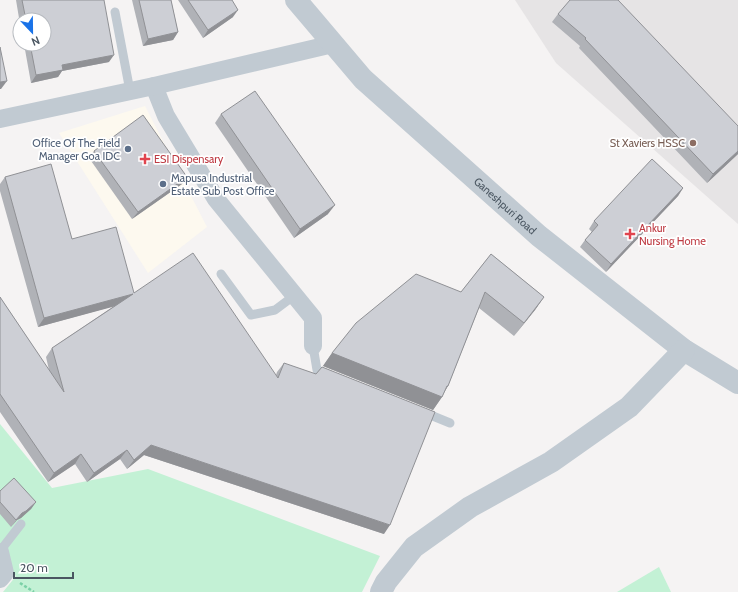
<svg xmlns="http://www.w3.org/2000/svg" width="738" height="592" font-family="Cabin,sans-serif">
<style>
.commercial{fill:#fdf9ef}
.education{fill:#e6e4e5}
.green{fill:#c3f1d5}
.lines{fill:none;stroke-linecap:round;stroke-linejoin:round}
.path{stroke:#7ad0a6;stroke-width:2.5;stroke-dasharray:3 2;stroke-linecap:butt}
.service{stroke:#c1cad2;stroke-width:9}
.minor{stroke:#c1cad2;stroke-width:18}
.tertiary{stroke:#c1cad2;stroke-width:22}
.wall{fill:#b0b2b7}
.shaded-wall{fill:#909195}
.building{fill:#cdcfd5;stroke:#909195}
.education-dot{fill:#8d6e63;stroke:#fff;stroke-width:1.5}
.service-dot{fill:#5c6f8a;stroke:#fff;stroke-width:1.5}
.health-dot{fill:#e0444e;stroke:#fff;stroke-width:1.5}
.labels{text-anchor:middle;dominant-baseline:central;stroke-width:3.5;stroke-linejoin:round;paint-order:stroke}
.service-label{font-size:11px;fill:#4e5e75;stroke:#fff;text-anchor:end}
.education-label{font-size:11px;fill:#785e54;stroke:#fff;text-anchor:end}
.health-label{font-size:11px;fill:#be3a42;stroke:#fff;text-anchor:start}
.street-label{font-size:11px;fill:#4a5661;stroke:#fff}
</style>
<rect width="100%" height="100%" fill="#f5f3f3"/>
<!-- commercial -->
<polygon class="commercial" points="145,106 207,227 148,273 59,133"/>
<!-- education -->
<polygon class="education" points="515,0 738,0 738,224 556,63"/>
<!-- green -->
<g class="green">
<polygon points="0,424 52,488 148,469 380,556 362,592 3,592 16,576 0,560"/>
<polygon points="659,567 671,592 617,592"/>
</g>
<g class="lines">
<!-- path -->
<polyline class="path" points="20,583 34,592"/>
<!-- service -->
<g class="service">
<polyline points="115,12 130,91"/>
<polyline points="221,274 251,315 275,310 295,295"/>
<polyline points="313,346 317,370 330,375"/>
<polyline points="423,412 450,423"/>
<polyline points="0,551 21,524"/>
</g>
<!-- minor -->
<g class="minor">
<polyline points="154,86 166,116 216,199 313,318 313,346"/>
<polyline points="0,119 154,86 333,44"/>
<polyline points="0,552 5,573 0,579"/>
</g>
<!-- tertiary -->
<g class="tertiary">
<path id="s1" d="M296,0l67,79 176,157 145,114 54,33"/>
<polyline points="381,592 386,582 414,547 470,507 551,462 629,407 684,350"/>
</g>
</g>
<!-- wall -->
<g class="wall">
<polygon points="16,0 104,0 109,62 62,71 58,77 31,83 24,44 44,44 44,20 20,20 20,24"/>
<polygon points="132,0 171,0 178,32 173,40 143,46"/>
<polygon points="178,0 232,0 233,17 203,38"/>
<polygon points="558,14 738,154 707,183 579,48 580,46 552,22"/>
<polygon points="221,114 328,214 294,238 215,123"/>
<polygon points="94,151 182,184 132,219 89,158"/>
<polygon points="5,177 72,239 134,293 276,375 277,372 284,363 384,534 144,455 127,469 120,459 87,482 75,464 48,482 0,412 0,297 49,370 46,357 52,348 114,306 38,327 0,191 0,184"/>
<polygon points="683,188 678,196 606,272 580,247 585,240 592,232 589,229 594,221"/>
<polygon points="491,254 544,297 535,310 514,336 479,308 448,386 444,393 442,397 433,410 323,366 332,353 461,292"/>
<polygon points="0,491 36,502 31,509 21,518 17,520 11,527 0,514"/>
</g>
<!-- shaded-wall -->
<g class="shaded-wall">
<polygon points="238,10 233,17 203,38 208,30"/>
<polygon points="178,32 173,40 143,46 148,39"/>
<polygon points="114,55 109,62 62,71 58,77 31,83 36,75 62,65"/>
<polygon points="7,81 1,89 0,89 0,82"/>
<polygon points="738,151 738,154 707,183 713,174"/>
<polygon points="187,177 182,184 132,219 138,212"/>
<polygon points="683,188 678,196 606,272 611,264"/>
<polygon points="335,205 328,214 294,238 300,229"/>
<polygon points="133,294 127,303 38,327 44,318"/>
<polygon points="544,297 535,310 514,336"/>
<polygon points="332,353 447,386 448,386 441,396 442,397 433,410 323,366"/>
<polygon points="151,445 390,525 384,534 144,455 127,469 134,460"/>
<polygon points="127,450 120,459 87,482 94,473"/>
<polygon points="81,454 75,464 48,482 54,473"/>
<polygon points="36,502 31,509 21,518 17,520 11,527 22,513"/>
</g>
<!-- building -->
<g class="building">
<polygon points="22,0 104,0 114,55 62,65 63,70 36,75 30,44 44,44 44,20 26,20"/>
<polygon points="139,0 171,0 178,32 148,39"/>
<polygon points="188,0 232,0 238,10 208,30"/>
<polygon points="570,0 618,0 738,126 738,151 713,174 585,39 586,38 558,14"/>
<polygon points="0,47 7,81 0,82"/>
<polygon points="255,91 335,205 300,229 221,114"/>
<polygon points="143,115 187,177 138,212 94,151"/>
<polygon points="652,159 683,188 611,264 585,240 598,225 594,221"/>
<polygon points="51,164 72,239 116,227 134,293 193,253 278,378 284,363 316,374 322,367 435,412 390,525 151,445 134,460 127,450 94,473 81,454 54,473 0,394 0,297 64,392 52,348 133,294 44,318 5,177"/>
<polygon points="491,254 544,297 524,323 485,292 448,386 447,386 442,397 332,353 356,323 416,274 461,292"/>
<polygon points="14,478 36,502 26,511 22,513 16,520 0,502 0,491"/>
</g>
<!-- markers -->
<circle class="education-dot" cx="693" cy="143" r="4"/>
<g class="service-dot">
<circle cx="128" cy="149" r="4"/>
<circle cx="163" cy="184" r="4"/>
</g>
<g class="health-dot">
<path d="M143 153h4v4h4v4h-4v4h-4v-4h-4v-4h4z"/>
<path d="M628 228h4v4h4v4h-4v4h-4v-4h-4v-4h4z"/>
</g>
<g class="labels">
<!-- service labels -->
<g class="service-label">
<text x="120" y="143">Office Of The Field<tspan x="120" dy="13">Manager Goa IDC</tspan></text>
<text x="171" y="178" text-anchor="start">Mapusa Industrial<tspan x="171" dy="13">Estate Sub Post Office</tspan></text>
</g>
<!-- education labels -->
<g class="education-label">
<text x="685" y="143">St Xaviers HSSC</text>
</g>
<!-- health labels -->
<g class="health-label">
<text x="154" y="159">ESI Dispensary</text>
<text x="639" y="228">Ankur<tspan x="639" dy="13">Nursing Home</tspan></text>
</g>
<!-- street labels -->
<g class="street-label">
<text stroke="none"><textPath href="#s1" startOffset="294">Ganeshpuri Road</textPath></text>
</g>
</g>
<!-- north arrow -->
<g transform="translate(32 32) rotate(158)"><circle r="19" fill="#ffffff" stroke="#b7bbc0"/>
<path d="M0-3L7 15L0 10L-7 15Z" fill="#1a73e8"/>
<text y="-6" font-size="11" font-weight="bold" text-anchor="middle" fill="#4a5661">N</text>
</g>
<!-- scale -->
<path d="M14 572v6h59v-6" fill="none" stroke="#4a5661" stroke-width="2"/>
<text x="20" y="572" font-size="12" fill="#4a5661" stroke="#ffffff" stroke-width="3" paint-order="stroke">20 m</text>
</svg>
